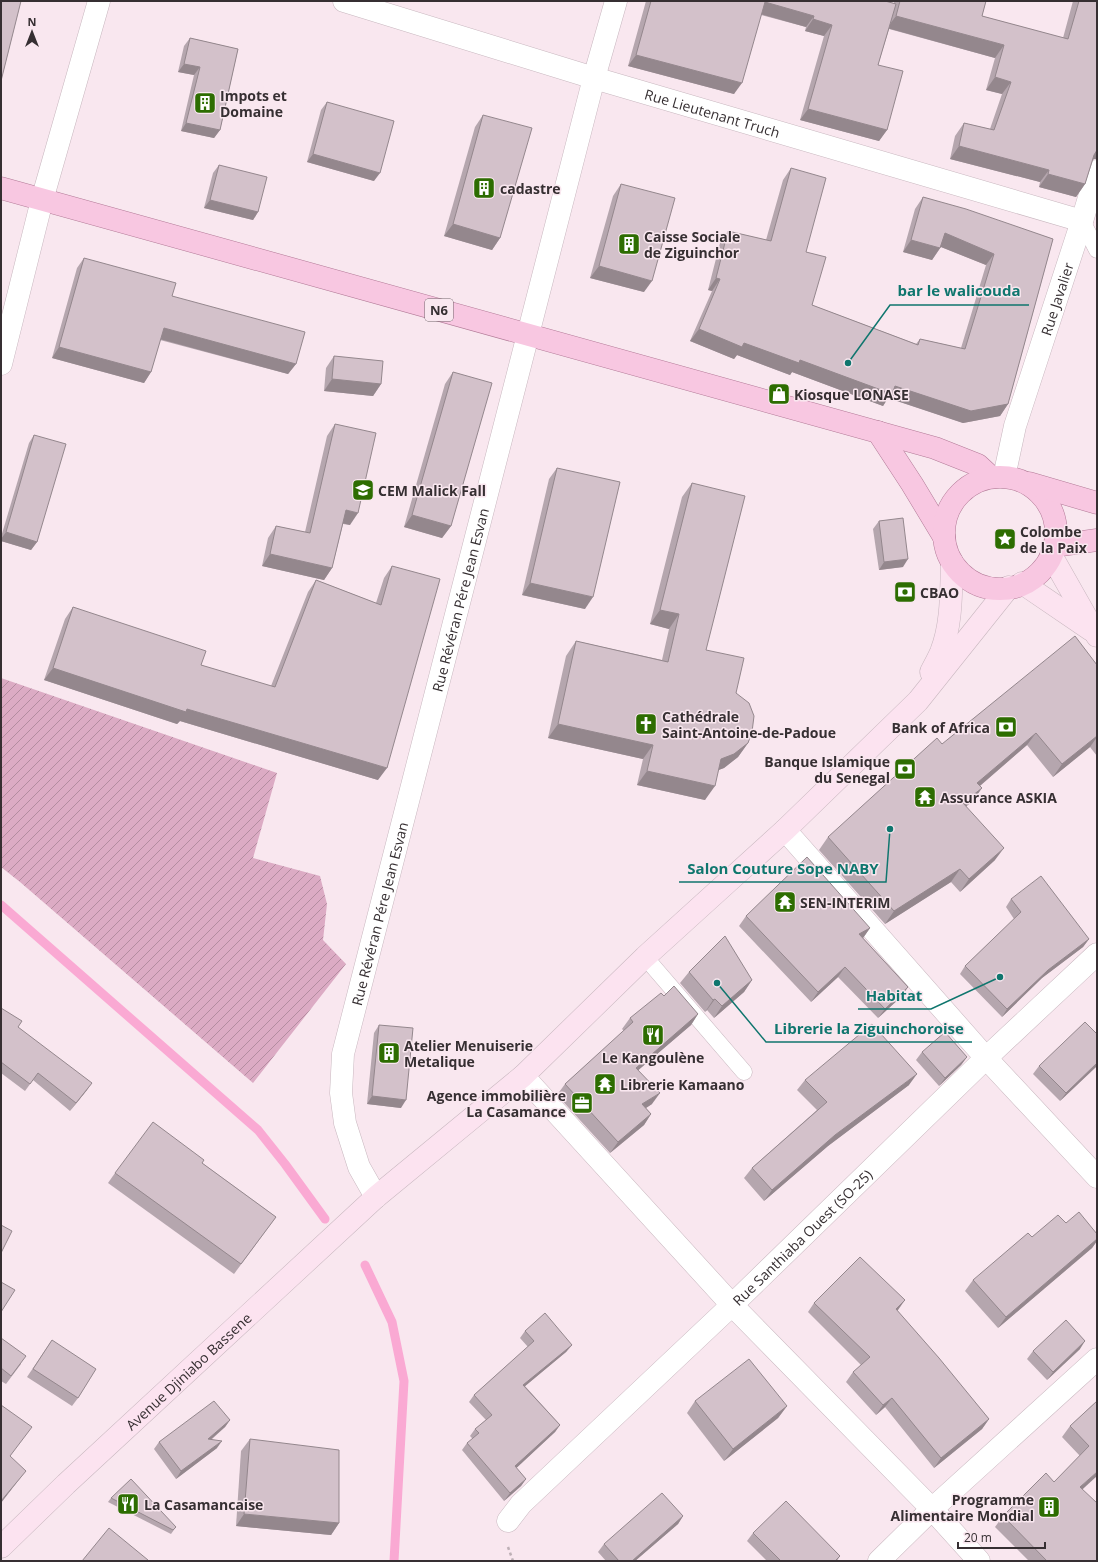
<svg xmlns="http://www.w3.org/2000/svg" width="1098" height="1562" font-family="'Open Sans',sans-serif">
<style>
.garden{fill:url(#garden-furrows)}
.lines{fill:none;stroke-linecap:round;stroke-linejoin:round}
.stream{stroke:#faa9d3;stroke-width:9}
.lane-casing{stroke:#c8b7bf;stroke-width:17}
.street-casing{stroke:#c8b7bf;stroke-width:23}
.secondary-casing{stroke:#c8b7bf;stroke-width:23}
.primary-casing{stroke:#b27a97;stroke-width:23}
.path{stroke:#beb0b6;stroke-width:2.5;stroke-dasharray:3 3;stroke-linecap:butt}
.lane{stroke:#fff;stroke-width:16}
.street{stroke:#fff;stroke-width:22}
.secondary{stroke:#fce3f0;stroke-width:22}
.primary{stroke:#f8c7e1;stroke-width:22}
.wall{fill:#b5a6ae}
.shaded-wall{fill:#94878d}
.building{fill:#d3c1ca;stroke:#94878d}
.labels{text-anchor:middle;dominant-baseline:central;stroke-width:3;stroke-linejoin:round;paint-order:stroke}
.shield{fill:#f9e7ef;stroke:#70666b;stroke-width:1}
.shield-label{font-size:13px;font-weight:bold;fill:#362f32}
.poi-label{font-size:14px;font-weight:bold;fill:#362f32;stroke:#f9e7ef;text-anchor:start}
.street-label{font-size:14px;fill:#362f32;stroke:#f9e7ef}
.leader{fill:none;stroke:#0f766e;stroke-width:1.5}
.callout-dot{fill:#0f766e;stroke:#f9e7ef;stroke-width:1.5}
.callout-label{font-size:15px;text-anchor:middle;font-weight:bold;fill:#0f766e;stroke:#f9e7ef;stroke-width:3;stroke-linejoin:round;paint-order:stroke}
</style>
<defs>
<pattern id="garden-furrows" width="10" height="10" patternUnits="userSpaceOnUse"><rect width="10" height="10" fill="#dcabc4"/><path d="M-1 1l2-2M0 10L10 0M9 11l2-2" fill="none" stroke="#b38ca0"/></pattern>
</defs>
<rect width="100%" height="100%" fill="#f9e7ef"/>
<!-- garden -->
<polygon class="garden" points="1,678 277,773 253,858 320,876 327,904 323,940 346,964 253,1083 20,882 1,867"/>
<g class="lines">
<!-- stream -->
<g class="stream">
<polyline points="1,905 258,1130 285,1164 325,1219"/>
<polyline points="365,1265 392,1322 404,1381 394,1561"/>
</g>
<!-- lane casing -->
<g class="lane-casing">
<g id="lane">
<polyline points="1082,221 1097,250"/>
<polyline points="645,957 744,1072"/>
</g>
</g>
<!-- street casing -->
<g class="street-casing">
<g id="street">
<path id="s1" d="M344,1l250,77 488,143"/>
<polyline points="1,364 42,200 99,1"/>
<path id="s2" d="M1004,477l11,-51 67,-205 15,-50"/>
<polyline points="785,830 986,1058 1097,1177"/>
<polyline points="523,1076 732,1305 932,1509 979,1561"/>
<path id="s3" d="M376,1197l-17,-30 -14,-44 -4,-30 2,-39 251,-976 22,-77"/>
<path id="s4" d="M508,1521l13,-17 211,-199 254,-247 111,-104"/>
<polyline points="879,1561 932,1509 1097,1359"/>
</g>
</g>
<!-- secondary casing -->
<g class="secondary-casing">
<g id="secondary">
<polyline points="1051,555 1097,636"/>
<polyline points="1022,583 1091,630"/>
<path d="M931,672c3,-6 7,-13 10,-20 11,-28 10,-60 11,-90"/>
<path id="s5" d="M1,1547l65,-63 310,-287 147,-121 122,-119 140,-127 133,-129 91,-114"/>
</g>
</g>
<!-- primary casing -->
<g class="primary-casing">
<g id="primary">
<polyline points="1,188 935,448 978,465 991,477"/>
<polyline points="878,432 912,484 944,537"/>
<circle cx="1000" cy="533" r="56"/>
<polyline points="1029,483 1097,503"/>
<polyline points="1054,546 1097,540"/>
</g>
</g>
<!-- path -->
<polyline class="path" points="508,1547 513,1561"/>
<!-- lane -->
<use href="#lane" class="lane"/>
<!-- street -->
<use href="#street" class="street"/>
<!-- secondary -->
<use href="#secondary" class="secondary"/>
<!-- primary -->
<use href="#primary" class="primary"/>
</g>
<!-- wall -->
<g class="wall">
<polygon points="646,1 885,1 894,3 894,1 986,1 982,16 1063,38 1073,1 1097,1 1094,159 1093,160 1085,184 1076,197 1039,187 1040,182 950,159 955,136 964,123 990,129 1002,94 986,90 995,58 889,29 878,65 887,130 879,141 800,120 824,36 805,31 806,27 761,15 734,94 628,66"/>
<polygon points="190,38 238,49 220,130 214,138 181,131 194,75 178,72 184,46"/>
<polygon points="327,102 374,181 307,162 321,110"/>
<polygon points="483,115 500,238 492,250 444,236 475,127"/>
<polygon points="219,165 258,212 253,220 204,208 213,173"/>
<polygon points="791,168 806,252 812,305 916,344 920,339 961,348 986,265 941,247 932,260 903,252 915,209 923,197 1053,239 1008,404 1000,416 963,423 888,398 883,406 792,372 790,375 737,355 734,359 690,341 712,291 708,290 720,243 728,231 766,240 783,180"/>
<polygon points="621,184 644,292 590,278 613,196"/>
<polygon points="84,258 172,296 296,364 288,374 160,340 151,372 144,383 52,358 77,268"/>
<polygon points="334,356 381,384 373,396 324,391 326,368"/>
<polygon points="453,372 451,526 442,538 404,527 445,384"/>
<polygon points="335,424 350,525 343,524 332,568 324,580 262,566 268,538 276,526 305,532 327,436"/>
<polygon points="34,435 37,542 31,550 1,541 1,537 29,443"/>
<polygon points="557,468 585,609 522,595 549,479"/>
<polygon points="692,483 706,650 736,693 748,743 738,757 724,768 718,770 705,800 637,785 643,759 548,738 566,656 576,641 662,660 669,629 650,624 682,497"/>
<polygon points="879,521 903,567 879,570 873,529"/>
<polygon points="392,566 378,780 180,721 177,724 44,680 65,619 73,607 201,665 271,686 308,592 316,580 376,603 384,578"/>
<polygon points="1097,665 1097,756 1090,747 1053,777 1027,745 980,786 973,801 966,806 995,860 960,892 951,882 885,924 819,850 828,837 942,744"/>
<polygon points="1011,899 1089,939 1083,947 1042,978 1002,1017 960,974 965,966 1014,919 1006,907"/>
<polygon points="746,916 870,928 863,938 908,987 901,997 878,1018 838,977 811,1002 739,926"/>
<polygon points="689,972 752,980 744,992 714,1018 707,1010 705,1012 680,983"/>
<polygon points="664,996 698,1014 691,1025 638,1070 652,1104 646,1108 651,1114 644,1125 610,1153 557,1095 565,1084 624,1031 622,1029 630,1018"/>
<polygon points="1,1008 18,1027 87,1090 70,1111 33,1080 25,1091 1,1073"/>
<polygon points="379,1025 401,1108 367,1104 374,1033"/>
<polygon points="922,1052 967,1057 961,1065 939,1086 916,1060"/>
<polygon points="1039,1066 1097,1066 1060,1101 1033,1074"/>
<polygon points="805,1080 909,1085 828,1146 764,1201 744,1178 752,1168 817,1110 797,1090"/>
<polygon points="202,1163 276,1217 234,1274 108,1183 115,1173"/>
<polygon points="1066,1223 1097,1234 1097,1241 1092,1248 998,1328 965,1291 973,1280"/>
<polygon points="814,1303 897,1311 989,1419 982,1429 934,1468 885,1407 876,1415 846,1382 853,1372 861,1365 808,1312"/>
<polygon points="525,1331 572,1345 566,1352 525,1386 560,1425 555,1432 516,1468 526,1479 521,1486 504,1501 462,1450 467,1443 473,1439 470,1436 475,1429 486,1420 469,1402 474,1395 528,1347 520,1338"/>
<polygon points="1,1338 21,1364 6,1384 1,1381"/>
<polygon points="52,1340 78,1398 72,1406 27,1377"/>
<polygon points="1080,1349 1047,1380 1027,1359 1033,1351"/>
<polygon points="695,1401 787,1406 778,1418 724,1461 687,1413"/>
<polygon points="1097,1401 1082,1489 1097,1561 1029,1561 995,1527 1003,1516 1054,1482 1080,1456 1062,1437 1070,1426"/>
<polygon points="230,1420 225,1427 211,1440 217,1448 176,1479 154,1449 159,1442"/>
<polygon points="250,1439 339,1523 331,1535 236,1526 241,1451"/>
<polygon points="111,1498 176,1527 171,1534 108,1502"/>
<polygon points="683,1516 678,1524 635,1561 606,1561 598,1552 604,1544"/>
<polygon points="753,1533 840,1556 837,1561 767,1561 747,1541"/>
</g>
<!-- shaded-wall -->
<g class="shaded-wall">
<polygon points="765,2 814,16 806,27 757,13"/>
<polygon points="896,16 1004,45 995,58 887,28"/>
<polygon points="813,19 832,25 824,36 805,31"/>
<polygon points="636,55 742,83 734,94 628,66"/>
<polygon points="184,64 200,67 194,75 178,72"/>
<polygon points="995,77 1011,82 1002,94 986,90"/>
<polygon points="808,109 887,130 879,141 800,120"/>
<polygon points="186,123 220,130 214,138 181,131"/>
<polygon points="959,146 1049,170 1040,182 950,159"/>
<polygon points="1097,150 1097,159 1094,159 1088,162"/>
<polygon points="313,154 380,173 374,181 307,162"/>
<polygon points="1048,174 1085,184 1076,197 1039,187"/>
<polygon points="210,200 258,212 253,220 204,208"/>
<polygon points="453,224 500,238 492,250 444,236"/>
<polygon points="945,233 994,254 986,265 936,245"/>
<polygon points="911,240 940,248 932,260 903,252"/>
<polygon points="599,266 652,281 644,292 590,278"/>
<polygon points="716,278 720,279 712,291 708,290"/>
<polygon points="164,328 296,364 288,374 156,338"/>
<polygon points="699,329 800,360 895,386 1008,404 1000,416 963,423 888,398 883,406 792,372 790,375 737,355 734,359 690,341"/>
<polygon points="59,347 151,372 144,383 52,358"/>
<polygon points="332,379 381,384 373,396 324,391"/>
<polygon points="346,510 358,513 350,525 337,522"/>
<polygon points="412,515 451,526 442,538 404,527"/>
<polygon points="6,532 37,542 31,550 1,541 1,539"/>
<polygon points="270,554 332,568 324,580 262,566"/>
<polygon points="908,559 903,567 879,570 884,562"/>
<polygon points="530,583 593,597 585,609 522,595"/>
<polygon points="660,610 679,614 669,629 650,624"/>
<polygon points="53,668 187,709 387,768 378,780 180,721 177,724 44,680"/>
<polygon points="558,724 653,745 643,759 548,738"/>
<polygon points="1036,733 1027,745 968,796 977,783"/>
<polygon points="1097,736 1097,737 1090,747 1053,777 1062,764"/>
<polygon points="748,743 738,757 724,768 711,773 721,759"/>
<polygon points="647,771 715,786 705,800 637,785"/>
<polygon points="982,788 973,801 954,816 963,803"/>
<polygon points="1004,848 995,860 960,892 969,879"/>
<polygon points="960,869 951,882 885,924 894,911"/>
<polygon points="870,928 863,938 852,944 859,934"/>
<polygon points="1089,939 1083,947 1042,978 1002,1017 1007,1009 1048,970"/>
<polygon points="845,967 838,977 811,1002 818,992"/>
<polygon points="752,980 744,992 714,1018 722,1006"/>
<polygon points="908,987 901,997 878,1018 885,1009"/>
<polygon points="715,999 707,1010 705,1012 713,1000"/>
<polygon points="698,1014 691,1025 628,1079 636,1068"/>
<polygon points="967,1057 961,1065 939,1086 945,1078"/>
<polygon points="1097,1063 1097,1066 1060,1101 1066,1093"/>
<polygon points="917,1074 909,1085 828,1146 764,1201 772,1190 835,1135"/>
<polygon points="92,1083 87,1090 70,1111 76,1103"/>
<polygon points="660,1093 652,1104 635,1115 642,1104"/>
<polygon points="372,1096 406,1100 401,1108 367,1104"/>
<polygon points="651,1114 644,1125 610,1153 618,1142"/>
<polygon points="1097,1239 1097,1241 1092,1248 998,1328 1006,1317"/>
<polygon points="905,1300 898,1310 889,1319 896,1309"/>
<polygon points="1085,1341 1080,1349 1047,1380 1053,1372"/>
<polygon points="572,1345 566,1352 518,1392 523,1385"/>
<polygon points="892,1398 885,1407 876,1415 883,1405"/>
<polygon points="787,1406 778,1418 724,1461 733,1449"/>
<polygon points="989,1419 982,1429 934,1468 941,1458"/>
<polygon points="230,1420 225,1427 203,1446 208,1439"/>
<polygon points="560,1425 555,1432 510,1474 515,1466"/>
<polygon points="222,1441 217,1448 176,1479 181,1471"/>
<polygon points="26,1471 18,1481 1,1503 1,1501"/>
<polygon points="1097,1472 1097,1476 1073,1498 1080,1487"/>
<polygon points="526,1479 521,1486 504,1501 510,1493"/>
<polygon points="244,1514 339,1523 331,1535 236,1526"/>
<polygon points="683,1516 678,1524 635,1561 632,1561"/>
</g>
<!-- building -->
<g class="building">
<polygon points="1,1 21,1 1,81"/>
<polygon points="651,1 885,1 896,4 878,65 903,71 887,130 808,109 832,25 813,19 814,16 765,2 742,83 636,55"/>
<polygon points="900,1 986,1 982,16 1068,39 1079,1 1097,1 1097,150 1094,155 1085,184 1048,174 1049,170 959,146 964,123 994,130 1011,82 995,77 1004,45 896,16"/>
<polygon points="190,38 238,49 220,130 186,123 200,67 184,64"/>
<polygon points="327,102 394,121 380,173 313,154"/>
<polygon points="483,115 532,128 500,238 453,224"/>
<polygon points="219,165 267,177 258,212 210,200"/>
<polygon points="791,168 826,178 806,252 826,257 812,305 918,345 920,339 965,349 994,254 945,233 940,248 911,240 923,197 966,209 1053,239 1008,404 971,411 895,386 892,394 800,360 799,363 744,343 742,347 699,329 720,279 716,278 728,231 771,241"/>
<polygon points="621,184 675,198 652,281 599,266"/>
<polygon points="84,258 176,283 172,296 305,332 296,364 164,328 151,372 59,347"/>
<polygon points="334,356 383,361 381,384 332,379"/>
<polygon points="453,372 492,383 451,526 412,515"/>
<polygon points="335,424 376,433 358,513 346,510 332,568 270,554 276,526 310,533"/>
<polygon points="34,435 66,444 37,542 6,532"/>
<polygon points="557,468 620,482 593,597 530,583"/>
<polygon points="692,483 745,496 706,650 744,658 736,693 749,703 754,716 752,732 748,743 734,754 721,759 715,786 647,771 653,745 558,724 576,641 668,662 679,614 660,610"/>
<polygon points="903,518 908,559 884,562 879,521"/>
<polygon points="392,566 440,579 387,768 187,709 186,712 53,668 73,607 206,651 201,665 275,687 316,580 381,605"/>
<polygon points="1075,636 1097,665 1097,736 1062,764 1036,733 977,783 982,788 963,803 1004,848 969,879 960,869 894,911 828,837 937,738 942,744"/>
<polygon points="807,857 870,928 859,934 908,987 885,1009 845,967 818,992 746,916"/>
<polygon points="1041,876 1089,939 1048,970 1007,1009 965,966 1021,912 1011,899"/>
<polygon points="725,936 752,980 722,1006 715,999 713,1000 689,972"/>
<polygon points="674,986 698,1014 636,1068 660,1093 642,1104 651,1114 618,1142 565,1084 633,1022 630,1018 661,993 664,996"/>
<polygon points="1,1008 22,1021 18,1027 92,1083 76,1103 38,1073 30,1084 1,1062"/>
<polygon points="1085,1022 1097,1034 1097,1063 1066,1093 1039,1066"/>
<polygon points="872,1024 917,1074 835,1135 772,1190 752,1168 827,1102 805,1080"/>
<polygon points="379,1025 413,1028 406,1100 372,1096"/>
<polygon points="945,1032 967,1057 945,1078 922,1052"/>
<polygon points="153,1122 204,1160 202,1163 276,1217 241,1264 115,1173"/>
<polygon points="1079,1212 1097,1234 1097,1239 1006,1317 973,1280 1028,1233 1032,1237 1058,1215 1066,1223"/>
<polygon points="1,1225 12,1231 1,1253"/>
<polygon points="860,1257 905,1300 896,1309 939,1358 989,1419 941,1458 892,1398 883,1405 853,1372 870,1357 814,1303"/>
<polygon points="1,1282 15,1290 1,1312"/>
<polygon points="545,1313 572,1345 523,1385 560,1425 515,1466 526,1479 510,1493 467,1443 479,1433 475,1429 492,1415 474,1395 534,1341 525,1331"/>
<polygon points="1066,1320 1085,1341 1053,1372 1033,1351"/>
<polygon points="1,1338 26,1356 11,1376 1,1368"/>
<polygon points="52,1340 96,1369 78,1398 33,1369"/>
<polygon points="749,1359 787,1406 733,1449 695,1401"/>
<polygon points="214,1401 230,1420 208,1439 222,1441 181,1471 159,1442"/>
<polygon points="1097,1401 1097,1472 1080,1487 1097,1503 1097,1561 1047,1561 1003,1516 1046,1473 1054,1482 1089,1446 1070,1426"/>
<polygon points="1,1405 32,1427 10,1456 26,1471 1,1501"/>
<polygon points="250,1439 339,1450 339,1523 244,1514"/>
<polygon points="131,1479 176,1527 173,1530 111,1498"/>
<polygon points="662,1493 683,1516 632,1561 619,1561 604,1544"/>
<polygon points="786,1501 840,1556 835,1561 781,1561 753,1533"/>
<polygon points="109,1528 148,1560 148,1561 82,1561"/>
</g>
<!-- icons -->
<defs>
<g id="building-square" transform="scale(1.15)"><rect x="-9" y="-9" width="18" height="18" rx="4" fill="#2d6d01" stroke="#f9e7ef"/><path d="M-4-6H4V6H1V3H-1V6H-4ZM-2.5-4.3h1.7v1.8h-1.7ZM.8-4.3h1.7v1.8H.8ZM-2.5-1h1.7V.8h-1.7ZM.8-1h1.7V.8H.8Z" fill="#fff"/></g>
<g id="shop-square" transform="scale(1.15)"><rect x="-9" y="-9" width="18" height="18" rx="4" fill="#2d6d01" stroke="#f9e7ef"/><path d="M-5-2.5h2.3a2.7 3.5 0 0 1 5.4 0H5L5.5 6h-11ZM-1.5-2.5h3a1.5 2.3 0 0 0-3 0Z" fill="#fff"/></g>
<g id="school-square" transform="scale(1.15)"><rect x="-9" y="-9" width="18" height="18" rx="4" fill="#2d6d01" stroke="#f9e7ef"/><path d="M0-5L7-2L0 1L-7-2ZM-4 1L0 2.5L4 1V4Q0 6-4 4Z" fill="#fff"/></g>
<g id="sight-square" transform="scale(1.15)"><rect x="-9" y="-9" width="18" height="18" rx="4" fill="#2d6d01" stroke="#f9e7ef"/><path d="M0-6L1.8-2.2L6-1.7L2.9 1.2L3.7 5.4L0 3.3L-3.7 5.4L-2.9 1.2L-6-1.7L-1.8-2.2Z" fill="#fff"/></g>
<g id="bank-square" transform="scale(1.15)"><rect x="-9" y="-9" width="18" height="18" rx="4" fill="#2d6d01" stroke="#f9e7ef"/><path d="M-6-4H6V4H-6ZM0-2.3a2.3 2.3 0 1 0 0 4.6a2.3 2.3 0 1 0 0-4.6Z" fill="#fff"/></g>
<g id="church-square" transform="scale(1.15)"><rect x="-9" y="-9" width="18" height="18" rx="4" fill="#2d6d01" stroke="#f9e7ef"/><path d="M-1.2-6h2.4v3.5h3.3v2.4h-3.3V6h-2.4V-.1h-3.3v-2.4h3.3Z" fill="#fff"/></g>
<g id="temple-square" transform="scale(1.15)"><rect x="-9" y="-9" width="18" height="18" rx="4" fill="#2d6d01" stroke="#f9e7ef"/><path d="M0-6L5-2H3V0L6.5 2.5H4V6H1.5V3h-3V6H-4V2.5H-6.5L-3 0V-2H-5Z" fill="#fff"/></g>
<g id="restaurant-square" transform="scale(1.15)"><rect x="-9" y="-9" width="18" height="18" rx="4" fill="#2d6d01" stroke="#f9e7ef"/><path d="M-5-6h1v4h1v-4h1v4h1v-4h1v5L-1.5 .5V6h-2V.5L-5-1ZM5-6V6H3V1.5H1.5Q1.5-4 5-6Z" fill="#fff"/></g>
<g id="office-square" transform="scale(1.15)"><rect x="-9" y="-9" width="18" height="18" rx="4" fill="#2d6d01" stroke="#f9e7ef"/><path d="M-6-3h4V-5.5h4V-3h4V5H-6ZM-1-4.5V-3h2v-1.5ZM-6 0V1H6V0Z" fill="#fff"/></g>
</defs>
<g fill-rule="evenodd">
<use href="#building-square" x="205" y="103"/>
<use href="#building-square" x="484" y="188"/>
<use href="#building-square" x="629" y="244"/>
<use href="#shop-square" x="779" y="394"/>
<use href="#school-square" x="363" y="490"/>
<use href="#sight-square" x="1005" y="539"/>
<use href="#bank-square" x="905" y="592"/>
<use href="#church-square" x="646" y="724"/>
<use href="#bank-square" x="1006" y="727"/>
<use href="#bank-square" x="905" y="769"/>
<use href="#temple-square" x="925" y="797"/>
<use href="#temple-square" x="785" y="902"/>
<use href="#restaurant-square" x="653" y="1035"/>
<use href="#building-square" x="389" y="1053"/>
<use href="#temple-square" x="605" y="1084"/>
<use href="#office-square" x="582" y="1103"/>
<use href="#restaurant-square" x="128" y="1504"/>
<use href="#building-square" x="1049" y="1507"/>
</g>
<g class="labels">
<!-- shield labels -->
<rect class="shield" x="425" y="299" width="28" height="22" rx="3"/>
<g class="shield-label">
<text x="439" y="310">N6</text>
</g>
<!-- poi labels -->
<g class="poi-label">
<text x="220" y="95">Impots et<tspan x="220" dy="16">Domaine</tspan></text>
<text x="500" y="188">cadastre</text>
<text x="644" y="236">Caisse Sociale<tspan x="644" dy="16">de Ziguinchor</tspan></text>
<text x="794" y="394">Kiosque LONASE</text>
<text x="378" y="490">CEM Malick Fall</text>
<text x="1020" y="531">Colombe<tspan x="1020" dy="16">de la Paix</tspan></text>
<text x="920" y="592">CBAO</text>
<text x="662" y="716">Cathédrale<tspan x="662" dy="16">Saint-Antoine-de-Padoue</tspan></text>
<text x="990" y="727" text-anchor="end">Bank of Africa</text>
<text x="890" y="761" text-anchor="end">Banque Islamique<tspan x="890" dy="16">du Senegal</tspan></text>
<text x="940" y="797">Assurance ASKIA</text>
<text x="800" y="902">SEN-INTERIM</text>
<text x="404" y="1045">Atelier Menuiserie<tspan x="404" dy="16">Metalique</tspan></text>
<text x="653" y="1057" text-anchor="middle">Le Kangoulène</text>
<text x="620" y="1084">Librerie Kamaano</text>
<text x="566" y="1095" text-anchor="end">Agence immobilière<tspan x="566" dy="16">La Casamance</tspan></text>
<text x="1034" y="1499" text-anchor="end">Programme<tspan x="1034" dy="16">Alimentaire Mondial</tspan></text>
<text x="144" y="1504">La Casamancaise</text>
</g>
<!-- street labels -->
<g class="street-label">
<text stroke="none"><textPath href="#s1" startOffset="385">Rue Lieutenant Truch</textPath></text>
<text stroke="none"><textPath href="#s2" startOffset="186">Rue Javalier</textPath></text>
<text stroke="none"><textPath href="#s3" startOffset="619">Rue Révéran Pére Jean Esvan</textPath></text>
<text stroke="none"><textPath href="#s3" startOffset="295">Rue Révéran Pére Jean Esvan</textPath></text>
<text stroke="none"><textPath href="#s4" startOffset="409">Rue Santhiaba Ouest (SO-25)</textPath></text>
<text stroke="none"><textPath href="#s5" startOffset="257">Avenue Djiniabo Bassene</textPath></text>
</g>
</g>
<!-- callouts -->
<path class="leader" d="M848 363L890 305H1029M890 829L886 882H679M1000 977L931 1009H858M717 983L766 1042H972"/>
<g class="callout-dot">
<circle cx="848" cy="363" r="4"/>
<circle cx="890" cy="829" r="4"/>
<circle cx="1000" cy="977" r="4"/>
<circle cx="717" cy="983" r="4"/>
</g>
<g class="callout-label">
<text x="959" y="296">bar le walicouda</text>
<text x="783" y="874">Salon Couture Sope NABY</text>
<text x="894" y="1001">Habitat</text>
<text x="869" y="1034">Librerie la Ziguinchoroise</text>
</g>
<!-- border -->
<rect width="1098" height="1562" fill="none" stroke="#362f32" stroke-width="4"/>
<!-- north arrow -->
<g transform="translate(32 32)" stroke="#f9e7ef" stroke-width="3" paint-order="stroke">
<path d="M0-3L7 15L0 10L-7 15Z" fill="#362f32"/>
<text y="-6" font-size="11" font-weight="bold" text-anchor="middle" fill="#362f32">N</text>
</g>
<!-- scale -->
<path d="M958 1542v6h87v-6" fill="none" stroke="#362f32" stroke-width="2"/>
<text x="964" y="1542" font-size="12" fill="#362f32" stroke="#f9e7ef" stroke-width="3" paint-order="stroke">20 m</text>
</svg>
